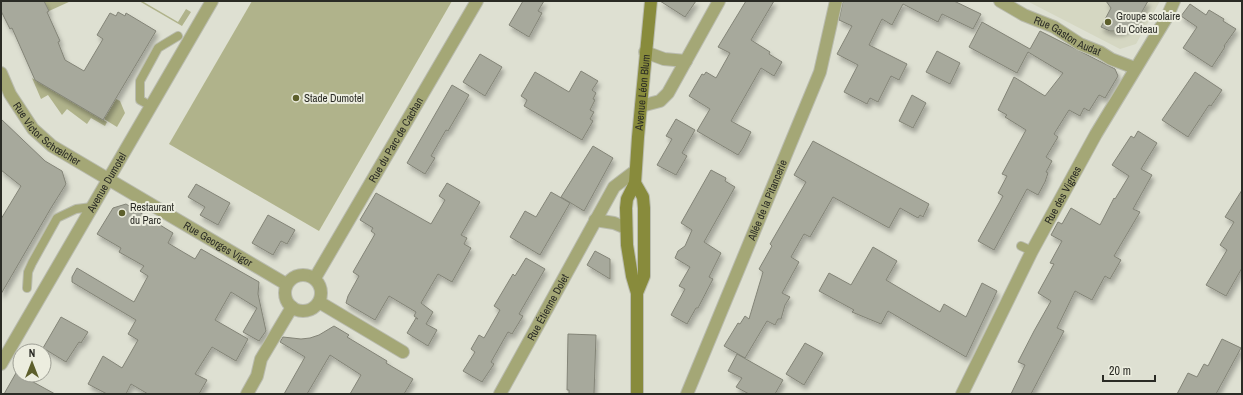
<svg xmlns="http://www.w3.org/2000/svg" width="1243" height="395" font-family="'Archivo Narrow',sans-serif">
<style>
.built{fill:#d5d7c2}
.green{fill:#b0b38b}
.building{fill:#a7a99c;stroke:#838477;filter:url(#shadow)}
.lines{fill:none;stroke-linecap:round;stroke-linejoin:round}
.service-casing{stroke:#babcaf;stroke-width:10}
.minor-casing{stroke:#babcaf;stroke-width:14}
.tertiary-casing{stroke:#babcaf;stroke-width:14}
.secondary-casing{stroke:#babcaf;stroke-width:14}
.service{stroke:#a4a776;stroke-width:8}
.minor{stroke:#a4a776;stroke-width:12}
.tertiary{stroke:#a4a776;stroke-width:12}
.secondary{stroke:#888b3c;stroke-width:12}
.poi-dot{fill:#5d5f2c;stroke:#eceddf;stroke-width:1.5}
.labels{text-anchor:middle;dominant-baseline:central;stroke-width:4;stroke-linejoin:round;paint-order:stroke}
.poi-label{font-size:11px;fill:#2a2b25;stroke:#eceddf;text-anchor:start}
.street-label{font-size:11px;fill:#2a2b25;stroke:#eceddf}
</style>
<defs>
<filter id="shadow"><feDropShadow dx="2.5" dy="4.5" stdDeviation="2" flood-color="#0004"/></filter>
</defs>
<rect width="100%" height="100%" fill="#dee0d2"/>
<!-- built -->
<polygon class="built" points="1027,1 1160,1 1136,44 1120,49"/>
<!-- green -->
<g class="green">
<polygon points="44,1 71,1 49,11"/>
<polygon points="139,1 142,1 178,22 186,9 191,12 182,26"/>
<polygon points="252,1 452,1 319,231 169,144"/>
<polygon points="32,78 107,122 105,126 91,118 87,124 67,109 62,115 48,95 41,99"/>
<polygon points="116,99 120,101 125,113 117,127 104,119"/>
</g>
<!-- building -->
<g class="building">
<polygon points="1,1 44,1 49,11 47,12 60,41 58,42 65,60 84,71 103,39 97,35 110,13 116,16 118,12 125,16 126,13 156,31 103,120 35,80 12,28 10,29 1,11"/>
<polygon points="523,1 544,1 538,11 542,13 529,37 509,25"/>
<polygon points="660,1 696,1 685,17"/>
<polygon points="746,1 774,1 751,40 770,52 769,54 782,62 774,76 761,68 731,121 751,132 743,148 738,155 697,131 710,109 689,96 702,74 704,75 706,72 716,78 730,53 718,47"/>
<polygon points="843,1 954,1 981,14 973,29 942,14 938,22 903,4 892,25 882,19 869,45 907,64 899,80 891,76 878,102 870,98 867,104 844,92 858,65 837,54 852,26 839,20"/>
<polygon points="1106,1 1148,1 1135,24 1121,31 1110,31 1101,27 1111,8"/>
<polygon points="1190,4 1206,15 1209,10 1224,19 1223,21 1236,29 1224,46 1225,47 1212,67 1183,48 1197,27 1181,16"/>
<polygon points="982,22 1030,49 1040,31 1115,69 1118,76 1105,98 1099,95 1089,111 1084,108 1080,116 1069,110 1054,134 1058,137 1046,157 1052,161 1046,172 1048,173 1045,182 1038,195 1027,189 994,250 978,241 1003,196 998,193 1007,176 1002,174 1026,130 1005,117 1007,115 998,110 1014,77 1045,96 1063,73 1028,52 1017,73 969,47"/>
<polygon points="937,51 960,63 950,84 926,72"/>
<polygon points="480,54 502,67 485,96 463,82"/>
<polygon points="581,71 598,81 592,90 596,93 593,99 595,100 590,110 594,112 590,119 593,121 582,140 524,106 527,100 521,96 535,72 569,92"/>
<polygon points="1195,72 1222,90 1211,106 1209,105 1188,137 1162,120"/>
<polygon points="452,85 469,95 448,131 446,130 431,156 435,158 425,174 407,163"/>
<polygon points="912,95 926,103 913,128 899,121"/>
<polygon points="1,119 45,161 62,171 66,184 51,208 1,294 1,219 21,186 1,170"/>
<polygon points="676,119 695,130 682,153 687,156 676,175 657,165 672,139 666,136"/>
<polygon points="1138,131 1157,143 1141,169 1152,175 1133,209 1140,212 1114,256 1121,260 1110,279 1105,276 1092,300 1075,291 1057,328 1064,331 1031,394 1011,394 1025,365 1018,362 1034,331 1051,301 1038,293 1054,264 1050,263 1062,241 1051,235 1058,222 1062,224 1071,208 1100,225 1114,198 1115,199 1129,176 1112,165 1131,136 1134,138"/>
<polygon points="813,141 929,204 923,217 920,215 918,218 900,208 889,228 833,197 810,237 804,234 791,257 799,262 782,293 790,297 785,305 781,319 778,319 775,325 767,321 745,358 724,346 738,323 740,324 745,316 749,319 763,272 759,269 772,246 770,244 806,182 794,175"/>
<polygon points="593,146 613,158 584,211 561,197"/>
<polygon points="711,170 726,178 725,181 735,187 704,242 721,253 709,277 713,279 698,308 696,308 687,324 671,315 685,289 679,286 690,267 675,258 678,251 685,246 692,230 681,223"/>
<polygon points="447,183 480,202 461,235 467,238 464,244 471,248 452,282 438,274 421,303 433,312 426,324 437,330 428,346 407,333 416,318 418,319 414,316 416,312 389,296 375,320 346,303 348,296 359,276 353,272 375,234 371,231 373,228 360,220 376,193 431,224 445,200 439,196"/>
<polygon points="196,184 230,203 218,225 200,215 205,207 188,197"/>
<polygon points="1242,190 1242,268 1226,296 1206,285 1227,250 1220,245 1234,222 1225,217"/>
<polygon points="551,192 570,203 540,255 510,237 525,211 536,217"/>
<polygon points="126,204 173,233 168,243 183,252 195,259 201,249 259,282 258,294 266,331 259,341 243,332 257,308 231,292 215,320 248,339 236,361 212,347 195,374 207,380 199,394 148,394 131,384 126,394 107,394 88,384 103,356 122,368 138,340 128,334 136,320 72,282 72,277 77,268 134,302 148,276 140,271 144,266 119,252 121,248 97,234 113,208"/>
<polygon points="268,215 295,230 287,244 281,241 273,255 252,243"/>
<polygon points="873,247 897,261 886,280 940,312 944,304 966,317 982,283 997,291 966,357 888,311 881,324 852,312 854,310 819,291 829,273 851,285"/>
<polygon points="595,251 610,259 610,279 587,265"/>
<polygon points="526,258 545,269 519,314 523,316 512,334 508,332 491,362 494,364 482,382 463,371 475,352 471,349 479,335 484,338 500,310 494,306 513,274 515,276"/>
<polygon points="61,317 88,332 81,343 79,342 66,362 43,348"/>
<polygon points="334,326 349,335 347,337 387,361 386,363 413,379 404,394 350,394 361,375 330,355 307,394 284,394 305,357 280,342 283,337 301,339 310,338 319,335"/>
<polygon points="568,334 596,335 594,394 569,394 569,390 567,390"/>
<polygon points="1222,339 1241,348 1216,394 1177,394 1188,373 1197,377 1204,364 1208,366"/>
<polygon points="805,343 823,353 804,385 786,374"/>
<polygon points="737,354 783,380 775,394 749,394 736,387 742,378 728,371"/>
<polygon points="16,373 35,383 55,394 4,394"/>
</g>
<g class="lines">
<!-- service casing -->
<g class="service-casing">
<g id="service">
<polyline points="151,106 140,100 140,81 158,48 178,36"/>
<polyline points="1021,246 1032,251"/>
<polyline points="27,288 28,272 32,263 57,218 76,209 92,207"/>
</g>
</g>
<!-- minor casing -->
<g class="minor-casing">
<g id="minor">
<path id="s1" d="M1000,1l24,14 30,12 26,17 20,8 11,7 24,9"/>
<polyline points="645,52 664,59 686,61"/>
<path id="s2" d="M1,73l9,21 23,35 19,17 234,138"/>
<polyline points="641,106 660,101 668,93 719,1"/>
<polyline points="595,220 614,223 626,228"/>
<circle cx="303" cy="293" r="18"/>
<path id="s3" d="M315,278l162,-277"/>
<polyline points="319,302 403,352"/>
<polyline points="247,394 257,376 261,359 292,307"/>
<path id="s4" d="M500,394l114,-207 21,-16"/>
<path id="s5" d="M687,394l133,-322 16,-71"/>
<path id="s6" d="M962,394l70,-143 64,-117 71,-117 7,-16"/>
</g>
</g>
<!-- tertiary casing -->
<g class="tertiary-casing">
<g id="tertiary">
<path id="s7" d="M1,364l211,-363"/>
</g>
</g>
<!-- secondary casing -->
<g class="secondary-casing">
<g id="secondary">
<polyline points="635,183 643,197 644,208 644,276 637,293"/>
<path id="s8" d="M637,394v-101l-5,-17 -5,-31 -1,-37 1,-9 8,-16 3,-46 13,-136"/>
</g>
</g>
<!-- service -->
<use href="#service" class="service"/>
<!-- minor -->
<use href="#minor" class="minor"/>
<!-- tertiary -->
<use href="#tertiary" class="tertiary"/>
<!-- secondary -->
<use href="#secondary" class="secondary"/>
</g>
<!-- markers -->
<g class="poi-dot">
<circle cx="1108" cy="22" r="4"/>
<circle cx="296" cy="98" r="4"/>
<circle cx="122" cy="213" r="4"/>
</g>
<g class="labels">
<!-- poi labels -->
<g class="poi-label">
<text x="1116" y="16">Groupe scolaire<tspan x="1116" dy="13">du Coteau</tspan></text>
<text x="304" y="98">Stade Dumotel</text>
<text x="130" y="207">Restaurant<tspan x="130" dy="13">du Parc</tspan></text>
</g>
<!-- street labels -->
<g class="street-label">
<text stroke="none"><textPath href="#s1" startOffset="76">Rue Gaston Audat</textPath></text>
<text stroke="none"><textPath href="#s8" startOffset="305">Avenue Léon Blum</textPath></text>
<text stroke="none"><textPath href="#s2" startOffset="78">Rue Victor Schœlcher</textPath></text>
<text stroke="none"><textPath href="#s3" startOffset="160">Rue du Parc de Cachan</textPath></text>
<text stroke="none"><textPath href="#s7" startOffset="210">Avenue Dumotel</textPath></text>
<text stroke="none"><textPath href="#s6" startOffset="223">Rue des Vignes</textPath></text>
<text stroke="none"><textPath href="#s5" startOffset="210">Allée de la Pitancerie</textPath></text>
<text stroke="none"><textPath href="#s2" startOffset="283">Rue Georges Vigor</textPath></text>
<text stroke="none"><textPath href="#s4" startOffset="99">Rue Étienne Dolet</textPath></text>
</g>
</g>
<!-- border -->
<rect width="1243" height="395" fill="none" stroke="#2a2b25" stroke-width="4"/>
<!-- north arrow -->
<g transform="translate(32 363)"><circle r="19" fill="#eceddf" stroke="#9e9f95"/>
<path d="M0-3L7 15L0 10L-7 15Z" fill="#5d5f2c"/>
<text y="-6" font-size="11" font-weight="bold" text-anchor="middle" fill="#2a2b25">N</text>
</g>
<!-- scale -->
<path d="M1103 375v6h52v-6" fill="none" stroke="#2a2b25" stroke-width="2"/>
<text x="1109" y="375" font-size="12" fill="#2a2b25" stroke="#eceddf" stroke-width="3" paint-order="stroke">20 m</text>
</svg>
